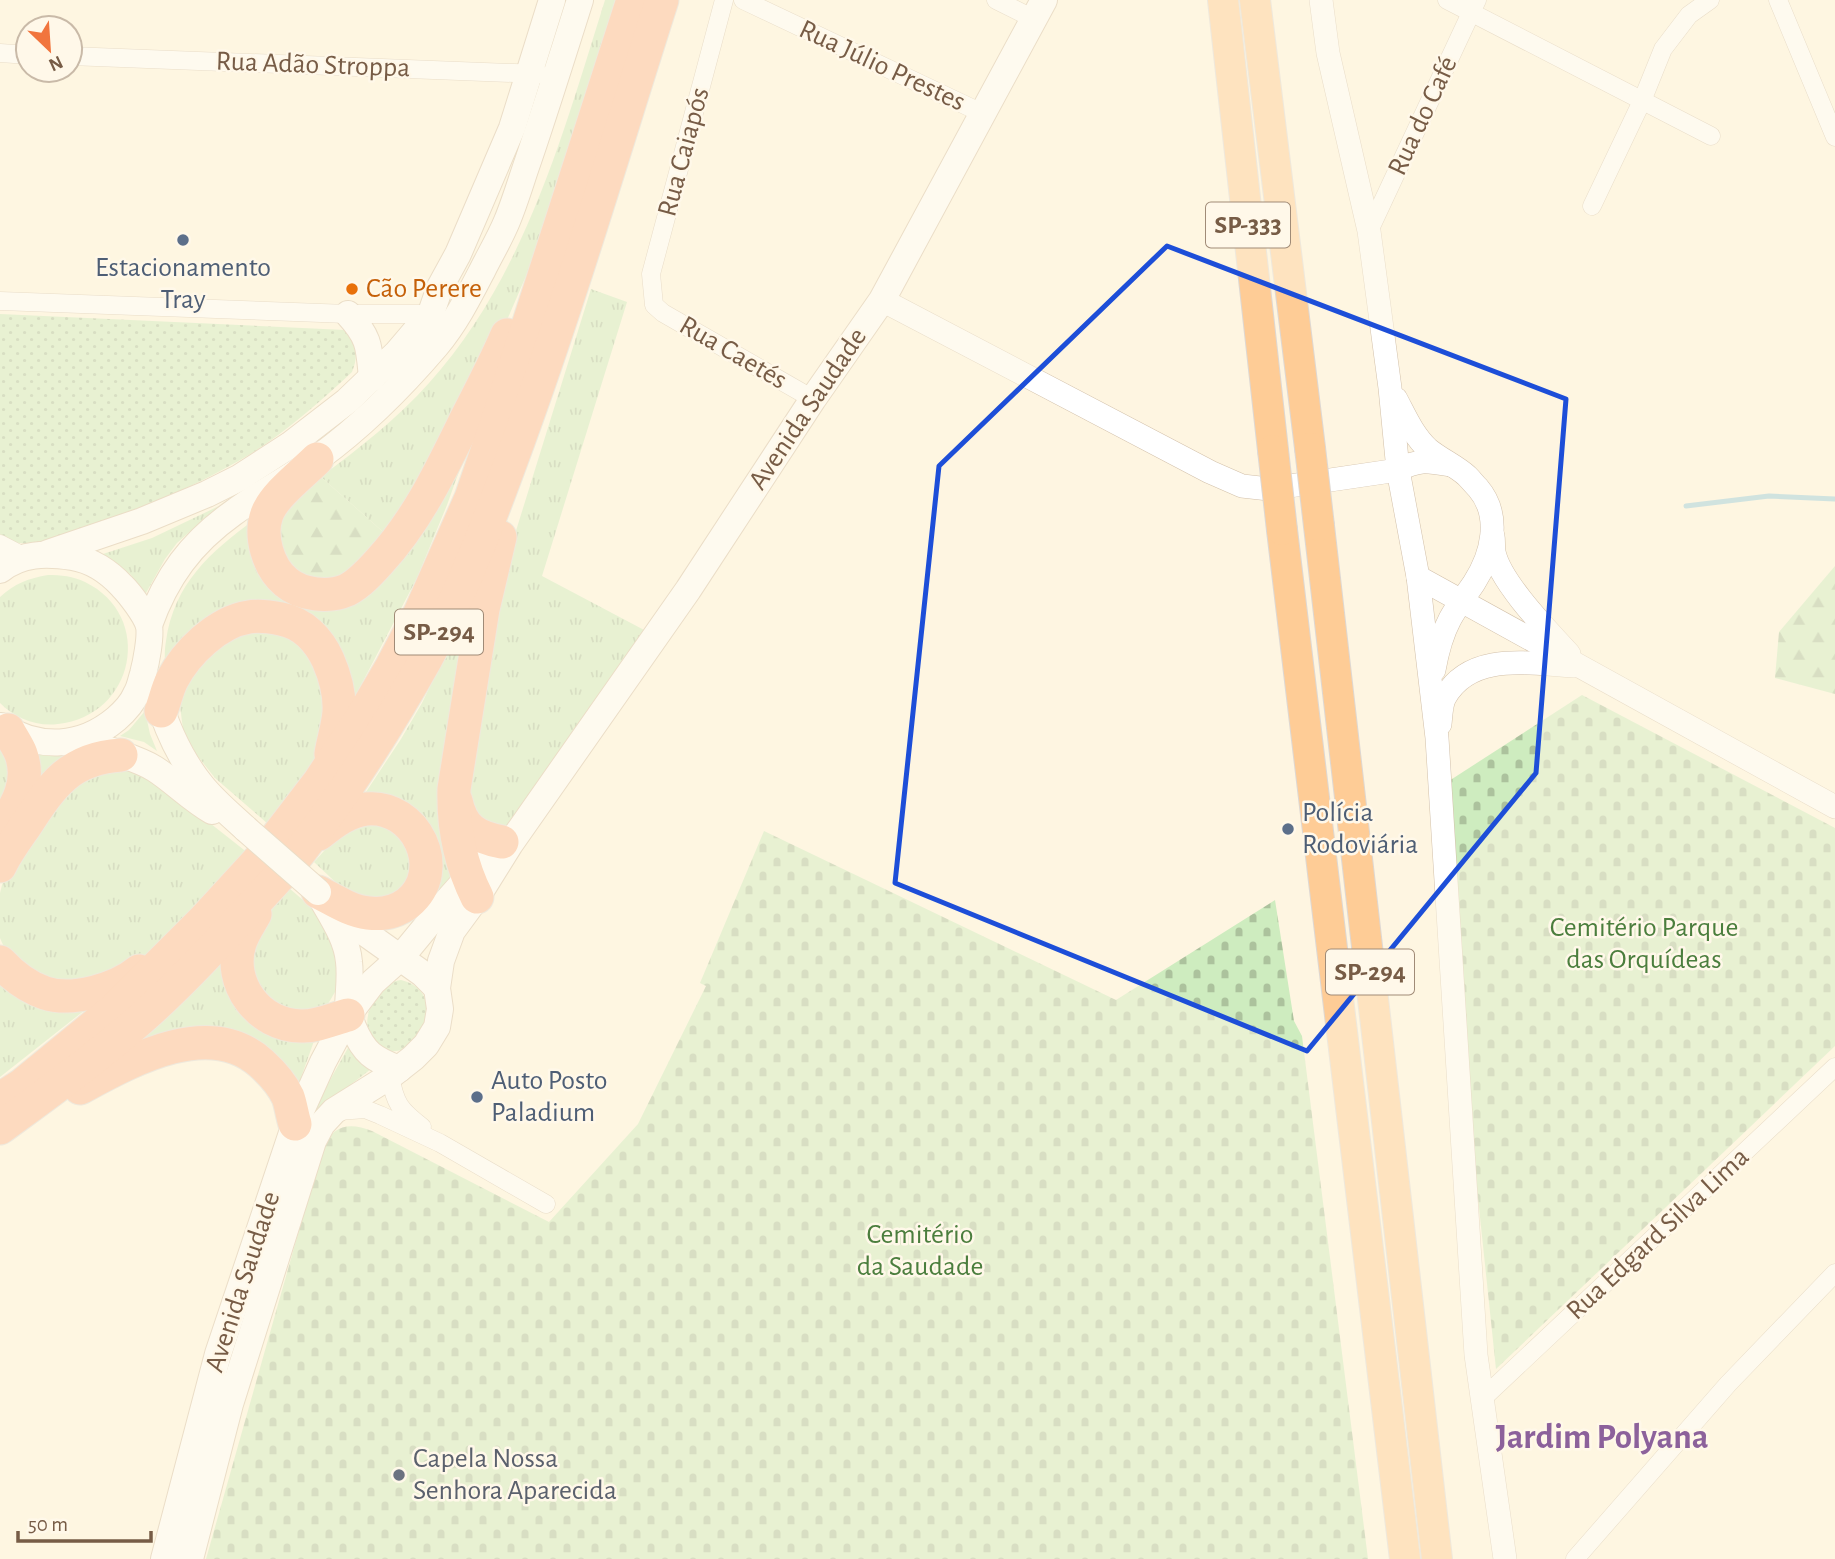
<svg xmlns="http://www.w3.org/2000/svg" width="1835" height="1559" font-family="'Alegreya Sans',sans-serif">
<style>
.grass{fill:url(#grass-tufts)}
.forest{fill:url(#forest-firs)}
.cemetery{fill:url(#cemetery-stones)}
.park{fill:url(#park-dots)}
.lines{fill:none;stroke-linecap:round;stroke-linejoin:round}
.stream{stroke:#9accdb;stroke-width:5}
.minor-casing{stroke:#d2c0aa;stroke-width:19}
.tertiary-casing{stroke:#d2c0aa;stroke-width:24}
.secondary-casing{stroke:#d5c0a7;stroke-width:28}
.trunk-casing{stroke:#ded8d3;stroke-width:32}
.motorway-casing{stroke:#ded8d3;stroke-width:35}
.minor{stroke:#fff;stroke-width:18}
.tertiary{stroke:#fff;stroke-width:23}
.secondary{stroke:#fff;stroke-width:26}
.trunk{stroke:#fecc96;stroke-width:30}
.motorway{stroke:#fdb894;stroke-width:33}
.secondary-bridge-casing{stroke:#d5c0a7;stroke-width:28;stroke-linecap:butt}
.trunk-bridge-casing{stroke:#ded8d3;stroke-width:32;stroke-linecap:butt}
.secondary-bridge{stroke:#fff;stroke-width:26}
.trunk-bridge{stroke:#fecc96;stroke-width:30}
.marked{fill:none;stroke:#1d4ed8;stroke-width:5;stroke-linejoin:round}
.service-dot{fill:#5c6f8a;stroke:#fff8e9;stroke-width:2.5}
.food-dot{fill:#e8710a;stroke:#fff8e9;stroke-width:2.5}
.worship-dot{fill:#6b7280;stroke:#fff8e9;stroke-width:2.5}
.labels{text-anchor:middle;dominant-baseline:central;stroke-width:5;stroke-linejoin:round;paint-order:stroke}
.shield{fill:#fff8e9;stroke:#a08b77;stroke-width:2}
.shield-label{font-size:26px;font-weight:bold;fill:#775c46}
.street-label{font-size:28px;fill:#775c46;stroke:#fff8e9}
.service-label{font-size:28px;fill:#4e5e75;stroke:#fff8e9;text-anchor:start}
.food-label{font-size:28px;fill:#c56008;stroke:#fff8e9;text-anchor:start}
.park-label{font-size:28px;fill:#4b7e3d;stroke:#fff8e9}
.worship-label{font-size:28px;fill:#5b616d;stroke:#fff8e9;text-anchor:start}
.district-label{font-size:35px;font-weight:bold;fill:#8c619b;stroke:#fff8e9}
</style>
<defs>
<pattern id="grass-tufts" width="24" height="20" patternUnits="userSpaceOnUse" patternTransform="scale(1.75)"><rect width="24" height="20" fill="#ceecbf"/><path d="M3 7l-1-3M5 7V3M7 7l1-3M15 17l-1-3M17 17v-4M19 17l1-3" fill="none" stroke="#acc29d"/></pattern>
<pattern id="forest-firs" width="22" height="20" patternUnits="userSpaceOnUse" patternTransform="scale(1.75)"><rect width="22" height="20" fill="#ceecbf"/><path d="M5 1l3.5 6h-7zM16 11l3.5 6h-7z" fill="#acc29d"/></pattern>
<pattern id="cemetery-stones" width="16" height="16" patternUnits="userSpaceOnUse" patternTransform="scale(1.75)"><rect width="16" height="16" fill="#ceecbf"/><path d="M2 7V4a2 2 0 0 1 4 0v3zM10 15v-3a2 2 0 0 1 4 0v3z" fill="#acc29d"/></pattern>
<pattern id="park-dots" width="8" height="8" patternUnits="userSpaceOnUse" patternTransform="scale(1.75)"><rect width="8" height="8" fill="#ceecbf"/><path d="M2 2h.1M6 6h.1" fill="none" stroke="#acc29d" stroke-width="1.8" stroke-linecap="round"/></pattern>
</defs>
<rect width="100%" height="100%" fill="#fef5e1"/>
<!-- grass -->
<g class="grass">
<path d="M605,0h10l-60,194 -29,82 -19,44 -117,218 -69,-61c38,-29 76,-58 108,-94 96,-107 134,-249 176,-383z"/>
<polygon points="591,289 627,302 542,576 646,631 509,826 499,829 489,829 468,803 506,563"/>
<path d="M476,424l-29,81 -30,73 -67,128 -62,-95 -123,63c0,-11 -1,-22 1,-33 8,-57 44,-89 88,-121l83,85z"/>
<polygon points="219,506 177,543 165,559 146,593 130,574 103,554 152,538"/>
<path d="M48,575c13,0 25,1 37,7 70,34 50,134 -27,142 -21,3 -43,-6 -58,-21v-106c14,-13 29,-19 48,-22z"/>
<polygon points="479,585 456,880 416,914 440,870 364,795 401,739 422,703"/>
<polygon points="259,628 293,633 329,683 318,753 309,768 268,824 215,778 196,754 183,729 180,706 182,689 193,672 222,644"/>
<polygon points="145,711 150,734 157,751 144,742 120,736 129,730"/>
<polygon points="0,742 14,757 0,814"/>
<polygon points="31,751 71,754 32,802"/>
<polygon points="128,767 159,783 253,857 146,958 109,980 40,981 4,947 0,938 0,893 2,885 10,867 77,779"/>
<polygon points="370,821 402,835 413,872 388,905 346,892 314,862 334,840"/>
<polygon points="289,888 318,913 330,928 341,976 335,992 325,1009 286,1013 250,983 259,926"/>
<polygon points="229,955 228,971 314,1041 298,1086 272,1055 126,1056"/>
<polygon points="0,975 90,1006 0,1077"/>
<path d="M349,1046c6,11 11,18 22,23l-61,47z"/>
</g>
<!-- forest -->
<g class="forest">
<polygon points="321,477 390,538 351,577 313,586 277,559 279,509"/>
<polygon points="1835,566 1835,694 1775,678 1779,632"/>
</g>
<!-- cemetery -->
<g class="cemetery">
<polygon points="1582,695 1835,828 1835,1046 1496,1369 1435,790"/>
<path d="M764,831l352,169 159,-100 19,121 8,15 66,523h-1162l116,-410c11,-24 27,-27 50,-18l177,91 89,-98 68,-138 -6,-3z"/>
</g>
<!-- park -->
<g class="park">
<path d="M0,314l345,16 7,4c4,15 6,24 0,38 -31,29 -64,58 -100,81 -53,32 -112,57 -171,76 -20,7 -46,18 -68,13 -4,-1 -9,-5 -13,-8z"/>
<path d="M401,980c58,14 6,102 -28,60 -14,-18 0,-47 17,-57 3,-2 7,-2 11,-3z"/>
</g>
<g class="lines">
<!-- stream -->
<polyline class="stream" points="1686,506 1769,496 1835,499"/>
<!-- minor casing -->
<g class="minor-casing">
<g id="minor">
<polyline points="724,0 651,274 654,305 663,313 813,399"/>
<polyline points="743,0 984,114"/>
<polyline points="996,0 1034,19"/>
<polyline points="1447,0 1711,136"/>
<polyline points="1778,0 1835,137"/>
<polyline points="0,53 28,55"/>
<polyline points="70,56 539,74"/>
<polyline points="1592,206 1642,101 1663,49 1689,15 1710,0"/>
<polyline points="1369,231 1477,0"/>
<polyline points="0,301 348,314 437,314"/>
<polyline points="0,544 25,557"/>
<path d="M390,1076c5,28 10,34 32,51"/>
<polyline points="338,1111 365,1109 380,1115 440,1143 546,1204"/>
<polyline points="1481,1400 1835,1067"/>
<polyline points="1575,1559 1728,1384 1835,1273"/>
</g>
</g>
<!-- tertiary casing -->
<g class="tertiary-casing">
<g id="tertiary">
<polyline points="1321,0 1328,53 1369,231 1390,388 1398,470 1418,577 1437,738 1476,1355 1505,1559"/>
<path d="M882,300l328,172 32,14 27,3 129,-19c21,-11 29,-9 52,-5"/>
<path d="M1396,399c9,17 17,36 32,50 12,10 28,17 39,27 4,4 8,9 11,12 24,28 14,67 -4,95 -8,12 -17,23 -24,36 -8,15 -13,34 -16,51"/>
<path d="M1493,536c1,5 0,11 1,16 6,30 54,79 75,102"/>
<polyline points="1418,577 1835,807"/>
<path d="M1440,724c1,-8 1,-20 5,-27 26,-46 86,-33 129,-31"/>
</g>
</g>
<!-- secondary casing -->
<g class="secondary-casing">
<g id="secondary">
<path d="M348,314c22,24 21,33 24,64"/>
<polyline points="48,553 142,521 207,494 239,478 290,445 347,401 397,353 431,313 440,287 458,254 512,128 552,0"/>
<path d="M0,570c21,-17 46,-17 72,-13 19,3 37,15 50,29 8,8 24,29 27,40 2,11 -3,37 -6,48 -2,6 -3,14 -7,20 -4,10 -12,18 -20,25 -35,29 -76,31 -115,7"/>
<path d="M149,625c17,-48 42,-82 84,-112 27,-20 57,-35 85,-55 44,-32 83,-71 118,-112 20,-24 33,-50 47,-77 8,-16 17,-31 24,-48 8,-19 14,-40 21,-60 18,-53 35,-107 52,-161"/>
<path d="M156,693c10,34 24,66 46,93 13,16 29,29 44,43"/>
<path d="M104,748c17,7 35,11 51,21 20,13 36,30 57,42"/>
<path d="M318,892c12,22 29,45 31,70 2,16 -1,33 -1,49 0,6 3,10 5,16 11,26 20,32 46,42"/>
<polyline points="334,906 368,935 423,974 437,988"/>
<polyline points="164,1559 218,1354 295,1124 323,1062 348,1015 373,982 401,957 448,900 480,864"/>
<polyline points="190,1559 230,1404 313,1141 322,1124 334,1111 390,1076 413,1058 426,1045 437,1027 440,1009 437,988 441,961 452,931 477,897 510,844 688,590 813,399 882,300 1044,0"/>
</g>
</g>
<!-- trunk casing -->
<g class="trunk-casing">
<g id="trunk">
<polyline points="1223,0 1273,450"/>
<polyline points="1255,0 1310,448"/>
<polyline points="1319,526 1437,1559"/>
<polyline points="1282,530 1405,1559"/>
</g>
</g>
<!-- motorway casing -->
<g class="motorway-casing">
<g id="motorway">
<path d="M317,459c-15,15 -43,36 -50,55 -8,22 1,53 19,68 15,13 43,16 61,8 12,-6 23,-18 32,-28 39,-42 63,-94 88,-145 14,-27 28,-54 40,-82"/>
<path d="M161,711c4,-10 6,-21 11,-31 14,-27 45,-58 77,-63 11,-2 22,0 32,2 22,4 38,21 47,41 7,16 12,34 11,52 -1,14 -6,29 -8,42"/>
<path d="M456,801c6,28 20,36 46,41"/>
<path d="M3,827c14,-22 28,-45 18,-73 -3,-8 -9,-16 -13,-24"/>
<path d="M0,866c7,-15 17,-28 26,-41 26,-40 44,-67 95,-70"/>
<path d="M318,892c16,8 32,19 50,21 15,2 28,-1 40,-10 40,-33 8,-99 -42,-94 -18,2 -34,14 -47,25"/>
<path d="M477,897c-17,-34 -24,-70 -23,-108l29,-180 17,-72"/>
<path d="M255,914c-5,9 -12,19 -15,29 -13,40 19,83 61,83 15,1 32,-7 47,-11"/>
<path d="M0,962c13,14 27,25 45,31 28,9 72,-4 94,-22"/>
<path d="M80,1088c50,-27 129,-72 181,-25 10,9 21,21 27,34 3,8 4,18 7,27"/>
<polyline points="2,1098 22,1085 116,1008 204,920 260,859 319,782 362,717 392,666 420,613 471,498 495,428 633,0"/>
<path d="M0,1128c49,-36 98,-71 144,-112 38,-34 73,-72 108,-110 18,-20 37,-39 53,-61 45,-59 85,-122 121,-186 38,-70 65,-143 92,-217 53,-145 97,-295 144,-442"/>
</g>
</g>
<!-- minor -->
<use href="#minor" class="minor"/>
<!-- tertiary -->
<use href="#tertiary" class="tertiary"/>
<!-- secondary -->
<use href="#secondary" class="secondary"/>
<!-- trunk -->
<use href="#trunk" class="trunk"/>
<!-- motorway -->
<use href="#motorway" class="motorway"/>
<!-- secondary-bridge casing -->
<g class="secondary-bridge-casing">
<polyline id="secondary-bridge" points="246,829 318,892"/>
</g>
<!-- trunk-bridge casing -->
<g class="trunk-bridge-casing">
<g id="trunk-bridge">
<polyline points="1310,448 1319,526"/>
<polyline points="1273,450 1282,530"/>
</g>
</g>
<!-- secondary-bridge -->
<use href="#secondary-bridge" class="secondary-bridge"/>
<!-- trunk-bridge -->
<use href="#trunk-bridge" class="trunk-bridge"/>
</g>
<!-- marked area -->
<path d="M0 0H1835V1559H0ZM1167,246l399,153 -30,374 -229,278 -412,-168 44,-417z" fill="#fef5e1" fill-opacity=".55" fill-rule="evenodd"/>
<path class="marked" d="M1167,246l399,153 -30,374 -229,278 -412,-168 44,-417z"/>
<!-- markers -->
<g class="service-dot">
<circle cx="183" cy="240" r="7"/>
<circle cx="1288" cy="829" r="7"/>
<circle cx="477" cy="1097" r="7"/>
</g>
<circle class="food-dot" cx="352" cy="289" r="7"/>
<circle class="worship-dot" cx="399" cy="1475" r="7"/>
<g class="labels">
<!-- shield labels -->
<g class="shield">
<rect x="1206" y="202.5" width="84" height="45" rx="5"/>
<rect x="395" y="609.5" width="88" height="45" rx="5"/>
<rect x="1326" y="949.5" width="88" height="45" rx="5"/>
</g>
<g class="shield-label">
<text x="1248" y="225">SP-333</text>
<text x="439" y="632">SP-294</text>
<text x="1370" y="972">SP-294</text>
</g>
<!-- street labels -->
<g class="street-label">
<text transform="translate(313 65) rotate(2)">Rua Adão Stroppa</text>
<text transform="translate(882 66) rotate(25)">Rua Júlio Prestes</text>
<text transform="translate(1423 116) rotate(-65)">Rua do Café</text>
<text transform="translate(684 152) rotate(-75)">Rua Caiapós</text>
<text transform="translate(733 353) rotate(30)">Rua Caetés</text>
<text transform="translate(808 409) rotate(-56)">Avenida Saudade</text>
<text transform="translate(1658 1234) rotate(-43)">Rua Edgard Silva Lima</text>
<text transform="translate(243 1282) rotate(-72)">Avenida Saudade</text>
</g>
<!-- service labels -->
<g class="service-label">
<text x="183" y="268" text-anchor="middle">Estacionamento<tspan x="183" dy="32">Tray</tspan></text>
<text x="1302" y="813">Polícia<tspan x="1302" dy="32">Rodoviária</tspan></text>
<text x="491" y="1081">Auto Posto<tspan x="491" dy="32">Paladium</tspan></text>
</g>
<!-- food labels -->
<g class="food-label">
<text x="366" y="289">Cão Perere</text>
</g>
<!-- park labels -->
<g class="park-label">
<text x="1644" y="928">Cemitério Parque<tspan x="1644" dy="32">das Orquídeas</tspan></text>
<text x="920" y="1235">Cemitério<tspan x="920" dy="32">da Saudade</tspan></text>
</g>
<!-- worship labels -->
<g class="worship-label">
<text x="413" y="1459">Capela Nossa<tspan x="413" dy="32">Senhora Aparecida</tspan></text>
</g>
<!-- district labels -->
<g class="district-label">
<text x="1602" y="1437">Jardim Polyana</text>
</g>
</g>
<!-- north arrow -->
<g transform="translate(49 49) rotate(155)"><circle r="33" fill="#fff8e9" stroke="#c9baa8" stroke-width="2"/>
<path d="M0-5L12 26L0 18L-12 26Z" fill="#f1753d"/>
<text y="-10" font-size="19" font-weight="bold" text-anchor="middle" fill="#775c46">N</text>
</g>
<!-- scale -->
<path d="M18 1531v10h133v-10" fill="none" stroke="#775c46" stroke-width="3.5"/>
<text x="28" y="1531" font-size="21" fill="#775c46" stroke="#fff8e9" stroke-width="5" paint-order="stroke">50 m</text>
</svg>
